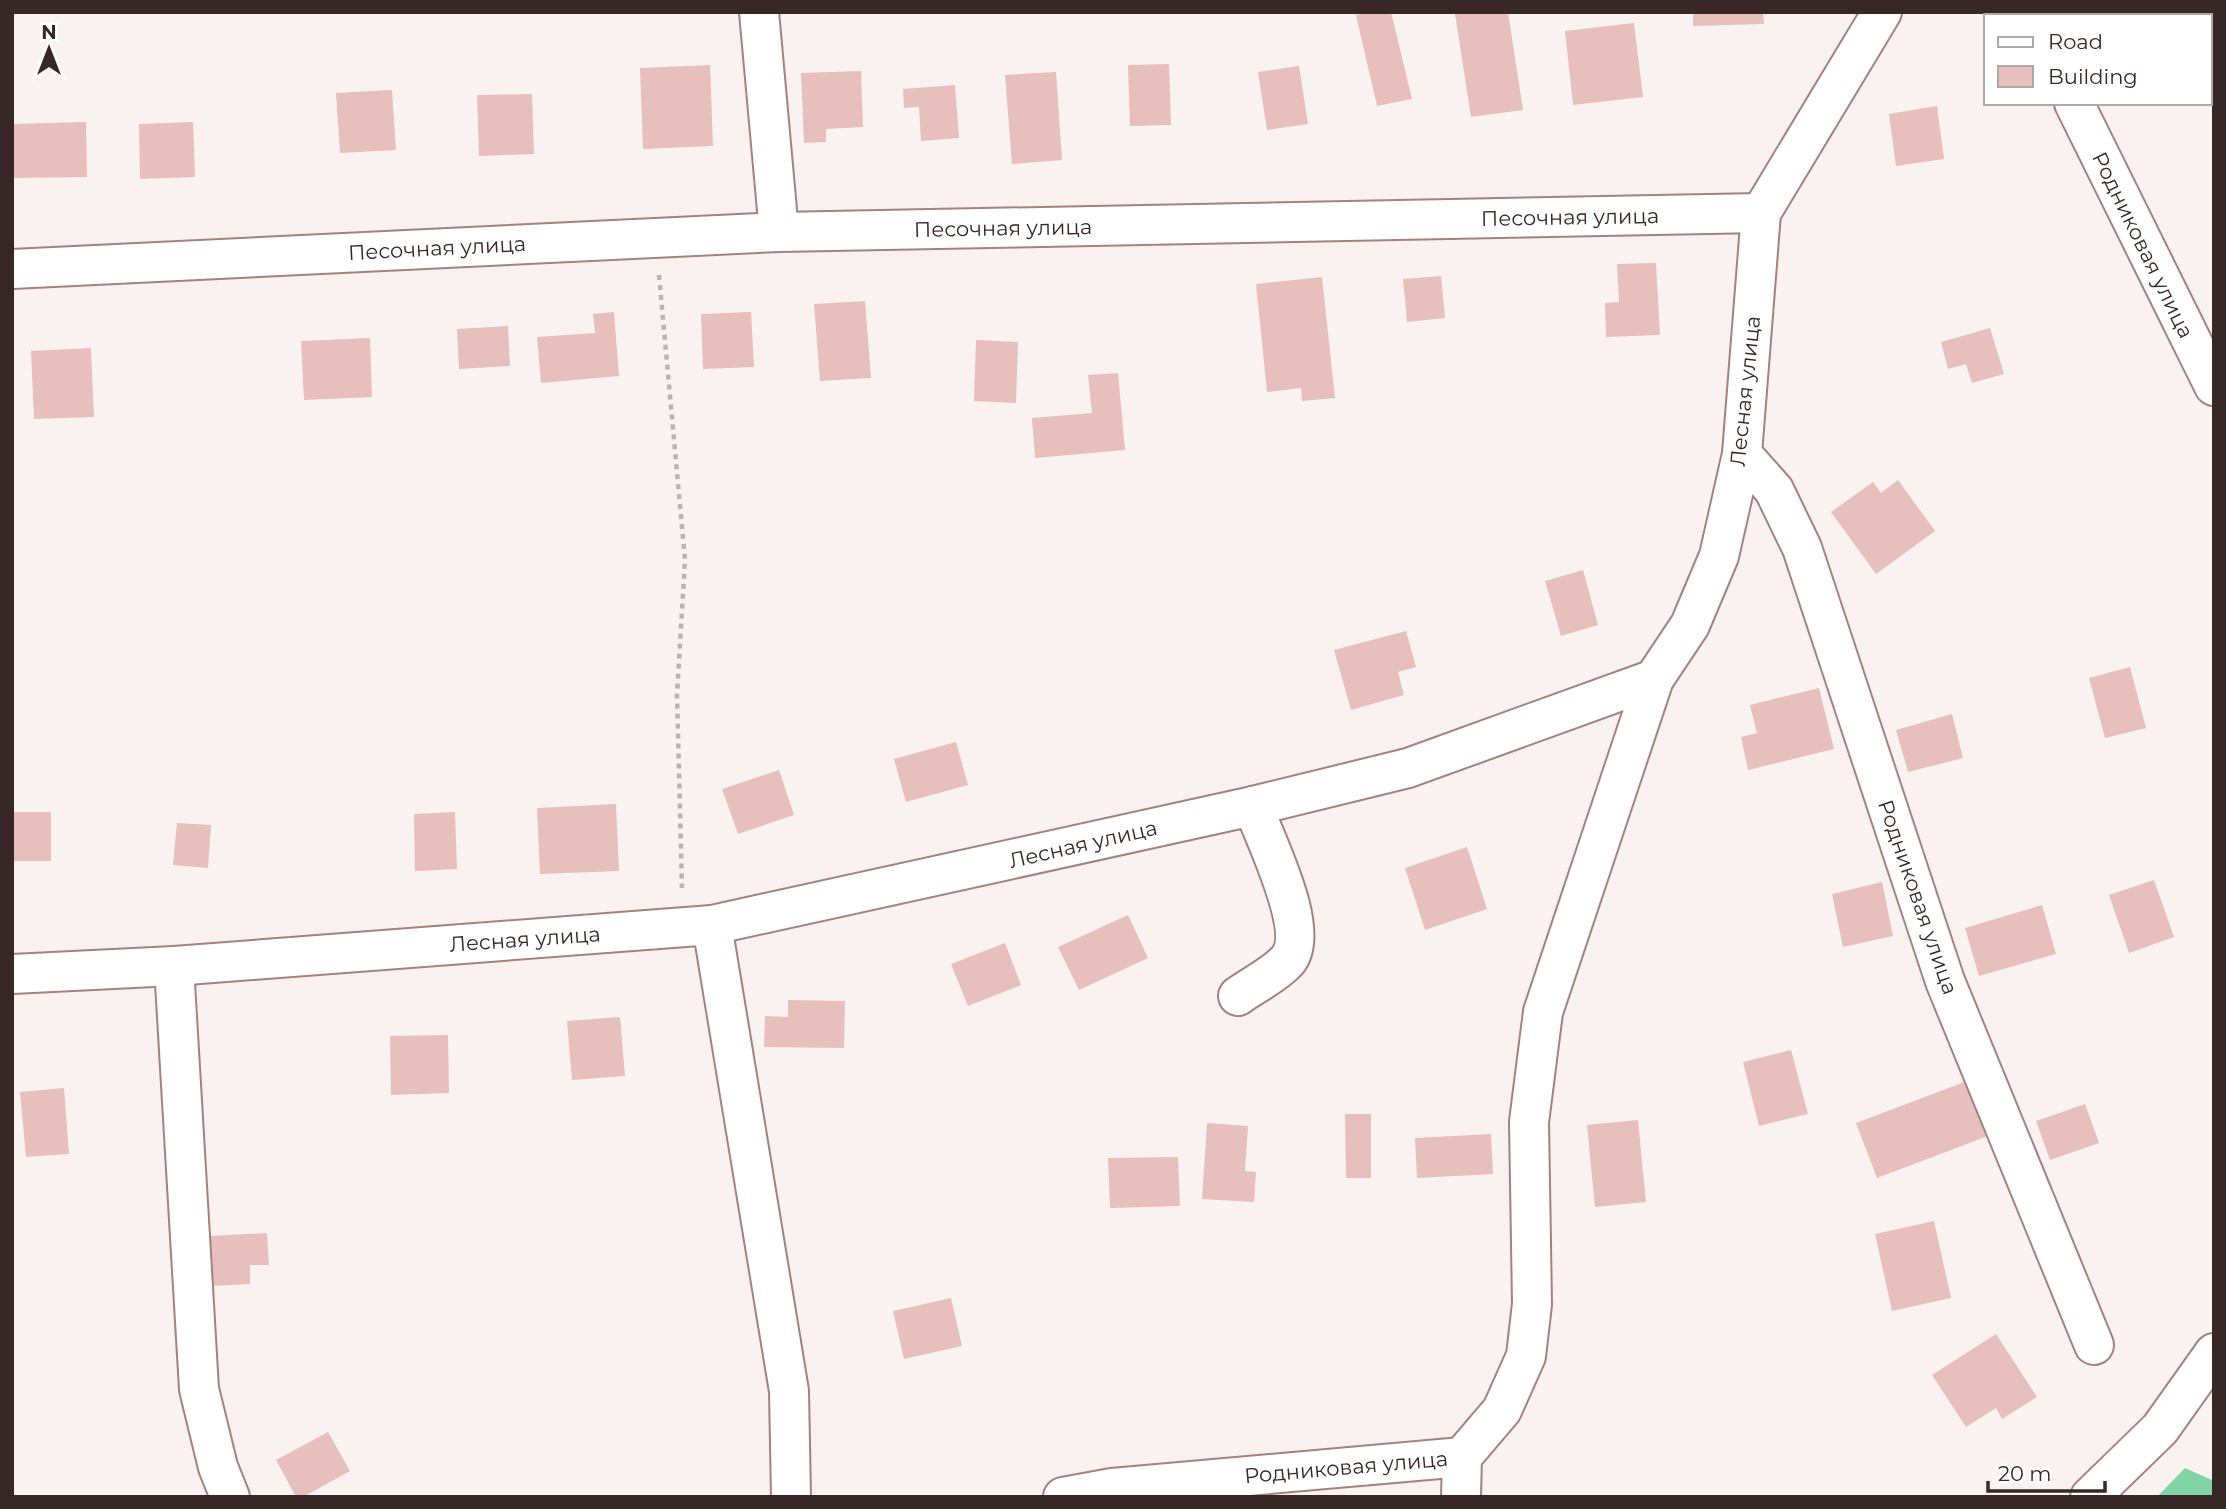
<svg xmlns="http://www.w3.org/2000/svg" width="2226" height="1509" font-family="Montserrat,sans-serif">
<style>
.water{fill:#82d3a6}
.building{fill:#e7bfbd}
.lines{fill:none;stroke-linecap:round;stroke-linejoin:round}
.minor-casing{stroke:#a5817f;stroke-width:42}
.path{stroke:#bdb2b2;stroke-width:4.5;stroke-dasharray:5 5;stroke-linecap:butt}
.minor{stroke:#fff;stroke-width:38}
.labels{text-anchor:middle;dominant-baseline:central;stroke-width:7;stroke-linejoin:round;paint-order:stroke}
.street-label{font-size:21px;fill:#372827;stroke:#fff}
</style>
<rect width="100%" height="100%" fill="#faf1f1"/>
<!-- water -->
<polygon class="water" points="2185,1468 2214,1481 2214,1497 2157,1497"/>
<!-- building -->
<g class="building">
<polygon points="1369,12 1391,12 1412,99 1377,106 1356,15"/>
<polygon points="1467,12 1508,12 1523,110 1471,117 1455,14"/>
<polygon points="1693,12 1763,12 1764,24 1693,26"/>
<polygon points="1634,23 1643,97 1573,105 1565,31"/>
<polygon points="1169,64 1171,125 1130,126 1128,65"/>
<polygon points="710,65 713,146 643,149 640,68"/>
<polygon points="1299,66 1308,124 1267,130 1258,72"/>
<polygon points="861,71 863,127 826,129 826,142 804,143 801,73"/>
<polygon points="1056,72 1062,160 1012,164 1005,75"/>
<polygon points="955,85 959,138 921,141 919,107 904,108 903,89"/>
<polygon points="392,90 396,150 340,153 336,93"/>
<polygon points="532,94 534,154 479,156 477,95"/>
<polygon points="1937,106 1944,159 1896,166 1889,114"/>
<polygon points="86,122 87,177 12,178 12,124"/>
<polygon points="193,122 195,177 140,179 139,124"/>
<polygon points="1656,263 1660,335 1606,337 1605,303 1619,302 1617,264"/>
<polygon points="1441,276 1445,318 1407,322 1403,279"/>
<polygon points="1322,277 1335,398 1302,401 1301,388 1267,392 1256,284"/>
<polygon points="865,301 871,378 820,381 814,304"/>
<polygon points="614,312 619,376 541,383 537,337 595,333 593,314"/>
<polygon points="751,312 754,367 703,369 701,314"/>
<polygon points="508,326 510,366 459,369 457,329"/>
<polygon points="1990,328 2004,374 1972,383 1966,364 1948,369 1941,342"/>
<polygon points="370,338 372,397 304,400 301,341"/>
<polygon points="976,340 1018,342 1016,403 974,401"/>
<polygon points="91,348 94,417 34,419 31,351"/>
<polygon points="1118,373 1125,450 1035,458 1032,418 1092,413 1088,375"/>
<polygon points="1898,480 1935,531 1876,574 1831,512 1873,482 1881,493"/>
<polygon points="1583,570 1598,625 1561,636 1545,581"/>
<polygon points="1406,631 1416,667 1398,672 1404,695 1351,710 1334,650"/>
<polygon points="2130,667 2146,728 2105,738 2089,678"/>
<polygon points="1819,688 1834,749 1748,770 1741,737 1757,733 1750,705"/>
<polygon points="1952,714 1963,758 1908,772 1896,730"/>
<polygon points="956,742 968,785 906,802 894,759"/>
<polygon points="779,770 794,815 738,834 722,789"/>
<polygon points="616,804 619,871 540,874 537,808"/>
<rect x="12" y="812" width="39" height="49"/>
<polygon points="455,812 457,869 415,871 414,814"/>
<polygon points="177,823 211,825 208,868 173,865"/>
<polygon points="1467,847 1487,909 1425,930 1405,868"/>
<polygon points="2154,880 2174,937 2129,953 2109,895"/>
<polygon points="1882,882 1893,936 1843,947 1832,894"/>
<polygon points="2042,905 2056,954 1979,976 1965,928"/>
<polygon points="1128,915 1148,958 1079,990 1058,947"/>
<polygon points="1005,943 1021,985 968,1006 951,964"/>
<polygon points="788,1000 845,1001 844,1048 764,1047 765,1016 788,1017"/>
<polygon points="620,1017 625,1076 572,1080 567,1021"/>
<polygon points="448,1035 449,1093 391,1095 390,1036"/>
<polygon points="1791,1050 1808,1114 1759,1126 1743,1062"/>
<polygon points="1967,1081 1988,1136 1877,1178 1856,1123"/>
<polygon points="64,1088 69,1154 26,1157 20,1092"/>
<polygon points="2085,1104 2099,1143 2050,1160 2036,1121"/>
<polygon points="1345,1114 1371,1114 1371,1178 1346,1178"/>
<polygon points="1638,1120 1646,1202 1595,1207 1587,1125"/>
<polygon points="1207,1123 1248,1126 1245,1171 1256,1172 1254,1202 1202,1199"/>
<polygon points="1491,1134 1493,1174 1417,1178 1415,1138"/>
<polygon points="1178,1157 1180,1206 1110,1208 1108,1158"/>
<polygon points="1934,1221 1951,1298 1892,1311 1875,1234"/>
<polygon points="267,1233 269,1265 250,1265 250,1284 212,1286 210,1236"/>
<polygon points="951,1298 962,1346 904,1359 893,1311"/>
<polygon points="1996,1334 2037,1397 2002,1419 1996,1408 1966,1427 1932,1375"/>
<polygon points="328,1432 350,1471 303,1497 296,1497 276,1460"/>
</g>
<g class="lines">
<!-- minor casing -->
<g class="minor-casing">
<g id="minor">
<polyline points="759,12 779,232"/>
<polyline points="2005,12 2008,16"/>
<polyline points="2074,103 2214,386"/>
<polyline points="12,269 779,232 1761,213"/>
<polyline points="1742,454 1774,490 1802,548 1945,981 2094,1345"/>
<polyline points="712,925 789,1391 791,1497"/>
<polyline points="174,966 199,1389 218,1467 230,1497"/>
<polyline points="12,974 174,966 712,925 1253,806 1408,768 1654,679"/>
<path d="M1238,996c15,-11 36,-21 49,-35 26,-29 -22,-121 -34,-155"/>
<polyline points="1063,1497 1112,1488 1462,1457"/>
<polyline points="1461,1497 1462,1457 1502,1410 1526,1356 1532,1304 1529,1122 1543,1012 1654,679 1690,625 1719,556 1742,454 1761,213 1882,12"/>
<polyline points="2090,1497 2160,1429 2214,1353"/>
</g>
</g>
<!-- path -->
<polyline class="path" points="659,275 685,560 677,695 682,888"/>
<!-- minor -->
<use href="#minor" class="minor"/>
</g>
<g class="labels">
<!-- street labels -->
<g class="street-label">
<text transform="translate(1570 217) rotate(-1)">Песочная улица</text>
<text transform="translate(1003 228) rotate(-1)">Песочная улица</text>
<text transform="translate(2143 245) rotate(64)">Родниковая улица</text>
<text transform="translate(437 248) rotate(-3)">Песочная улица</text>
<text transform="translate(1745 391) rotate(-84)">Лесная улица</text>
<text transform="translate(1083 844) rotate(-13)">Лесная улица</text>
<text transform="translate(1918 897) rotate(71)">Родниковая улица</text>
<text transform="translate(525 939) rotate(-4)">Лесная улица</text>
<text transform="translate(1346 1467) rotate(-5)">Родниковая улица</text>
</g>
</g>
<!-- border -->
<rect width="2226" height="1509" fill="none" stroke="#372827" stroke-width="28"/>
<!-- legend -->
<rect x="1984" y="14" width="228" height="91" fill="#ffffff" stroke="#afa9a9" stroke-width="2"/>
<rect x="1998" y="37" width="35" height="10" fill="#ffffff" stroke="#afa9a9" stroke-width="2"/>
<text x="2048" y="49" font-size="21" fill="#372827">Road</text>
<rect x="1998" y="66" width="35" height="21" fill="#e7bfbd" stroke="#afa9a9" stroke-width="2"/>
<text x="2048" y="84" font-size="21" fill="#372827">Building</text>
<!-- north arrow -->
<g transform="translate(49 49)" stroke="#ffffff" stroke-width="5" paint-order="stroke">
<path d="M0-5L12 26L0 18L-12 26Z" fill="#372827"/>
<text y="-10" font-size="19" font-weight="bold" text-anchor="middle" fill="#372827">N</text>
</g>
<!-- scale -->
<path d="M1988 1481v10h117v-10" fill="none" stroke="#372827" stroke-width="3.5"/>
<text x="1998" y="1481" font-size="21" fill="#372827" stroke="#ffffff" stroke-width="5" paint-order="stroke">20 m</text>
</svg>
